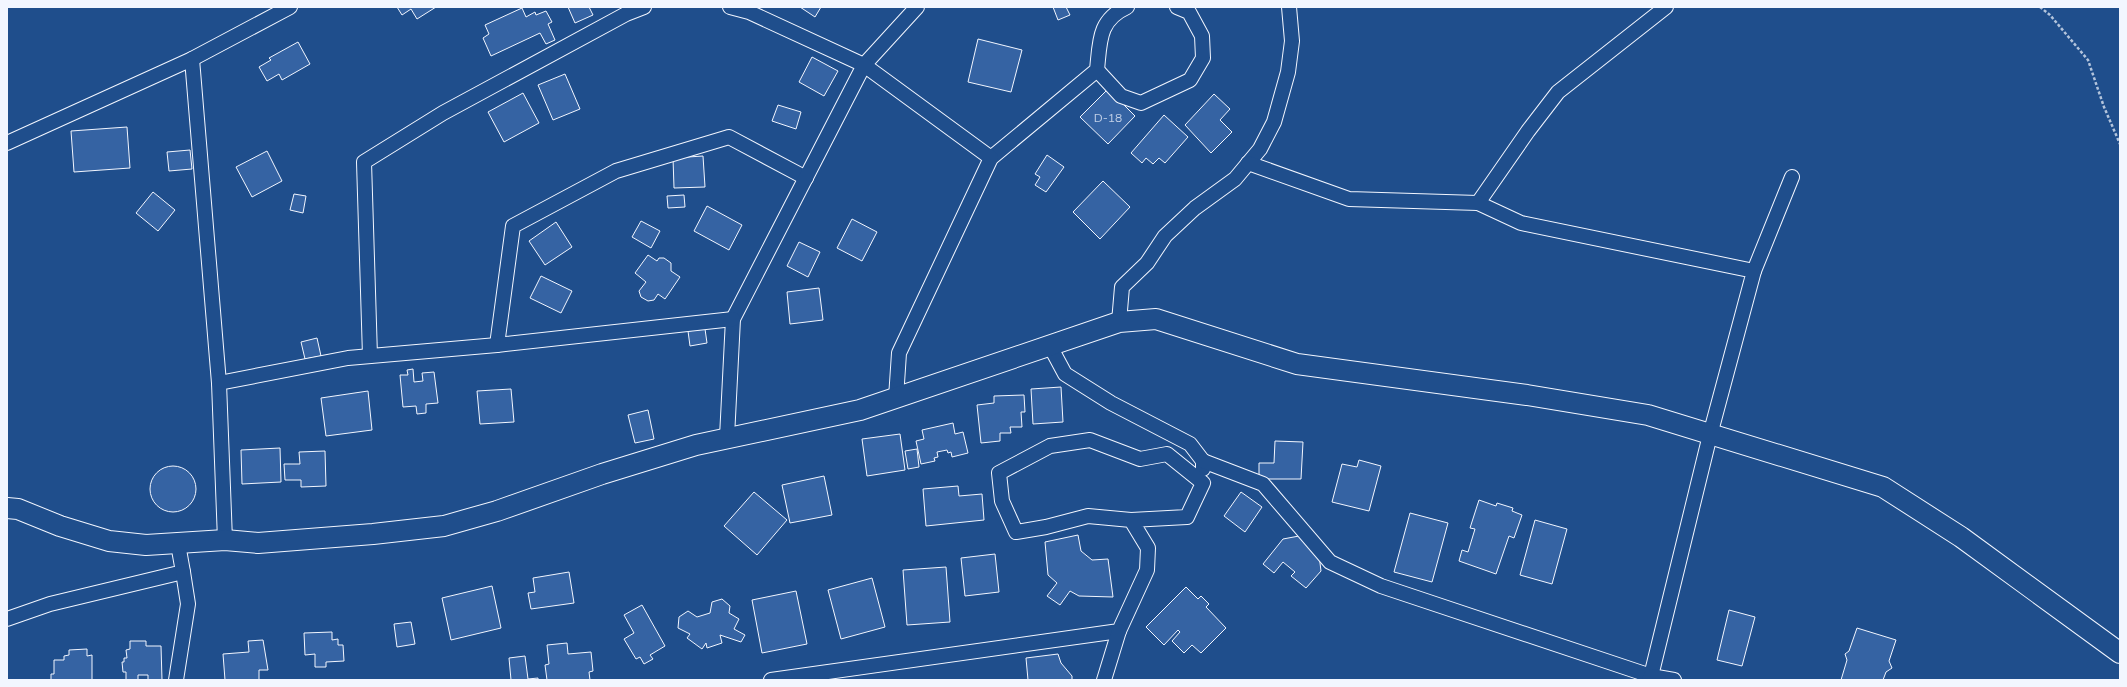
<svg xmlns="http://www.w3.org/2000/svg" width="2127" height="687" font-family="Mulish,sans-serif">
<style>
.building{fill:#3563a3;stroke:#f2f6ff}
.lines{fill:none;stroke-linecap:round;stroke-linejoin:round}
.street-casing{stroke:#f2f6ff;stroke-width:16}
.secondary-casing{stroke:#f2f6ff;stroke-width:22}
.path{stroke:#b3c4dc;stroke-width:2.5;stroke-dasharray:3 2;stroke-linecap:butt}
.street{stroke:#1f4e8c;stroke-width:14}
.secondary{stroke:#1f4e8c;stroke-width:20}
.labels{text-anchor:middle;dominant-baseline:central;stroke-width:3;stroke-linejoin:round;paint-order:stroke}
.number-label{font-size:12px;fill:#c3d1e8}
</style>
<rect width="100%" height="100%" fill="#1f4e8c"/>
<!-- building -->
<g class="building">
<polygon points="397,7 436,7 417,19 411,9 402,15"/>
<polygon points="568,7 589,7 593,15 575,23"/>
<polygon points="800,7 821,7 815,17"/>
<polygon points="1053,7 1066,7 1070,15 1058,20"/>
<polygon points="522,8 526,17 535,12 536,15 546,11 552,22 548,24 555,40 546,44 540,33 491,56 483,38 489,34 485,25"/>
<polygon points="978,39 1022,50 1011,92 968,82"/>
<polygon points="298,42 310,64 282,80 279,74 267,81 259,67 271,60 269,58"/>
<polygon points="812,57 838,71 824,96 799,82"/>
<polygon points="565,74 580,109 553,120 538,85"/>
<polygon points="1108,89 1135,116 1108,144 1080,117"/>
<polygon points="523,93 539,123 504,142 488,112"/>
<polygon points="1214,94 1230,109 1220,120 1232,132 1211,153 1185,125"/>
<polygon points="778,105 801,112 796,129 772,121"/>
<polygon points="1164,115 1188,137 1165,163 1159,158 1153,164 1146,158 1142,163 1131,153"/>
<polygon points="127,127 130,168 74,172 71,131"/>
<polygon points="190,150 192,169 169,171 167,152"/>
<polygon points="267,151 282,181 252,197 236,167"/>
<polygon points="1047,155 1064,167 1046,192 1035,185 1040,177 1035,174"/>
<polygon points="703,156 705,187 674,188 673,158"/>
<polygon points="1103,181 1130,207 1100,239 1073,212"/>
<polygon points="153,192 175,210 158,231 136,213"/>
<polygon points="294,194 306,196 303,213 290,210"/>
<polygon points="684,195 685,207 668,208 667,196"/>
<polygon points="707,206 742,225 729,250 694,231"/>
<polygon points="852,219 877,232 862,261 837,248"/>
<polygon points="641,221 660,231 651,248 632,237"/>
<polygon points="556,222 572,247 545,265 529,241"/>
<polygon points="799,242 820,252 808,277 787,266"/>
<polygon points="648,255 657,261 659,258 664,258 671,263 671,271 680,277 665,299 658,294 654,300 648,301 641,297 639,291 646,282 635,273"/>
<polygon points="541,276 572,291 561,313 530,298"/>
<polygon points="819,288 823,320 790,324 787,292"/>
<polygon points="705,329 707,343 690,346 688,331"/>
<polygon points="317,338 321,356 305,359 301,342"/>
<polygon points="413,369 414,382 423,381 422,373 434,372 438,403 426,404 426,413 417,414 416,406 403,407 400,375 408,375 407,370"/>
<polygon points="1061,387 1063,422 1033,424 1031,389"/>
<polygon points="511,389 514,422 480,424 477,391"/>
<polygon points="368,391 372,430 326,436 321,398"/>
<polygon points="1024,395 1025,412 1021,412 1022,427 1010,427 1011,433 1000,433 1000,441 981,443 977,405 994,403 994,396"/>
<polygon points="648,410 654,439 635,443 628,415"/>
<polygon points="953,423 955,434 963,432 968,453 952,457 951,452 948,453 947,450 937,452 938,457 934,458 935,461 921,464 916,441 924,439 922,430"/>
<polygon points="900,434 905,470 867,476 862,439"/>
<polygon points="1275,441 1303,442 1301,479 1259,479 1259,463 1274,463"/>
<polygon points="280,448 281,482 242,484 241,450"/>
<polygon points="917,449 919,467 908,469 905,451"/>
<polygon points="325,451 326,486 301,487 301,480 285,480 284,464 300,464 299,452"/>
<polygon points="1359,460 1381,466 1369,511 1332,502 1342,464 1357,467"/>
<circle cx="173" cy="489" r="23"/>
<polygon points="824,476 832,515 790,523 782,485"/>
<polygon points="958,486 959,496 982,494 984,520 926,526 923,489"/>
<polygon points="754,492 787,520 757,555 724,526"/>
<polygon points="1241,492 1262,507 1245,532 1224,516"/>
<polygon points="1479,500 1496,506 1497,503 1513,508 1512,511 1522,515 1514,538 1509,536 1496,574 1459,561 1462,550 1468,552 1475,529 1470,528"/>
<polygon points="1410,513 1448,523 1432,582 1394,572"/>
<polygon points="1535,520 1567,529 1552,584 1520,575"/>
<polygon points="1078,535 1081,551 1092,560 1108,559 1113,597 1079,596 1070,591 1060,605 1047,596 1057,583 1048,575 1045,542"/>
<polygon points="1299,536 1319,555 1321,571 1306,588 1291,576 1295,572 1283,562 1274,573 1263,564 1283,539"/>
<polygon points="995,554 999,592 965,596 961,558"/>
<polygon points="946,567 950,622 907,625 903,570"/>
<polygon points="569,572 574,603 531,609 528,593 535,592 533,578"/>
<polygon points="872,578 885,627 841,639 828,590"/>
<polygon points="492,586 501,628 451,640 442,598"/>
<polygon points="1186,587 1198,599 1201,596 1209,604 1206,607 1226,628 1201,653 1192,645 1184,653 1172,641 1180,632 1178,630 1164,645 1146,627"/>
<polygon points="796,591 807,644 762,653 752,600"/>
<polygon points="722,599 730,606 729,613 739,619 734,629 745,635 741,642 720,635 722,643 707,648 706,643 702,649 687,638 690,634 678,628 679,617 688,611 697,617 710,613 712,602"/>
<polygon points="642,605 665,646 650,655 653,659 644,664 640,657 636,659 624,639 634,633 624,615"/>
<polygon points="1729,610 1755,617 1742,666 1717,660"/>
<polygon points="411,622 415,644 397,647 394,624"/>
<polygon points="1857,628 1896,640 1889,661 1892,668 1886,672 1883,680 1841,680 1847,660 1845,654 1849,651"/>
<polygon points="332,632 332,640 338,639 338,645 343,645 344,661 326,662 326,667 315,667 315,654 305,655 304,633"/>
<polygon points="263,640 268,670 259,670 259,680 225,680 223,654 249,652 248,641"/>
<polygon points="130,641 146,641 146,646 161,646 162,680 148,680 148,675 138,675 138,680 126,680 126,672 123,672 122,662 124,662 124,658 127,658 126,650 130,649"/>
<polygon points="567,643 568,654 591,652 593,671 589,672 590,680 547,680 545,665 549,664 547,645"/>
<polygon points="87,649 87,656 92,655 92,680 51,680 51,674 54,674 54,660 64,660 64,656 69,655 69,650"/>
<polygon points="1058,654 1061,663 1072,676 1072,680 1028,680 1026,658"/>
<polygon points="525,656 528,679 538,678 538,680 511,680 509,658"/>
</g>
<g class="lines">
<!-- street casing -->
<g class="street-casing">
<g id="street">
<polyline points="730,7 749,12 864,65 917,7"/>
<polyline points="192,59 290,7"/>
<polyline points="1097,70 1121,96 1141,103 1190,80 1203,58 1202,36 1189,12 1177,7"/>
<polyline points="7,143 192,59 219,383"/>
<polyline points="1478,203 1528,131 1558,92 1666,7"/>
<polyline points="1754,271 1792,177"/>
<polyline points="1119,322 1122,287 1147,263 1165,236 1195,208 1235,179 1260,149 1274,122 1288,72 1292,41 1289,7"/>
<polyline points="497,345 513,226 616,171 729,137 806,178"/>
<polyline points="1050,346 1065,374 1111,403 1190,444 1203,461 1203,469"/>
<polyline points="370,356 364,162 443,113 626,14 644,7"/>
<path d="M896,398l3,-45 92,-195 106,-88c3,-28 1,-50 30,-63"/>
<polyline points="727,437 733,319 864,65 991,158"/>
<polyline points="1203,461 1263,484 1330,562 1381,586 1651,676 1710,435 1754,271 1521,223 1478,203 1349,199 1248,163"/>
<polyline points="225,540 219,383 348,358 497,345 733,319"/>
<polyline points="7,619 50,604 183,572 178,544"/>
<polyline points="176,680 188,604 183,572"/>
<polyline points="771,680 1119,631 1147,570 1148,548 1131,520 1088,516 1046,527 1016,532 1002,501 999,473 1050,446 1090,440 1140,459 1167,454 1203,483 1187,517 1131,520"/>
<polyline points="1104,680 1119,631"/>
<polyline points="1649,680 1651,676 1674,680"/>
</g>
</g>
<!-- secondary casing -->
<g class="secondary-casing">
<polyline id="secondary" points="7,508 18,509 60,526 109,541 146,545 225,540 258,543 373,534 444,526 497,511 602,474 696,445 860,410 1119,322 1156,319 1297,364 1527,395 1648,415 1883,487 1961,537 2120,653"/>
</g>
<!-- path -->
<polyline class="path" points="2040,7 2050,15 2088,60 2104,107 2120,144"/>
<!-- street -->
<use href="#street" class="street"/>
<!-- secondary -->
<use href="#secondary" class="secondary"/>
</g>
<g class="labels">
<!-- number labels -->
<g class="number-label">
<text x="1108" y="117">D-18</text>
</g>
</g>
<!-- border -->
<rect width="2127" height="687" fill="none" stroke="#f2f6ff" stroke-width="16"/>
</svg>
